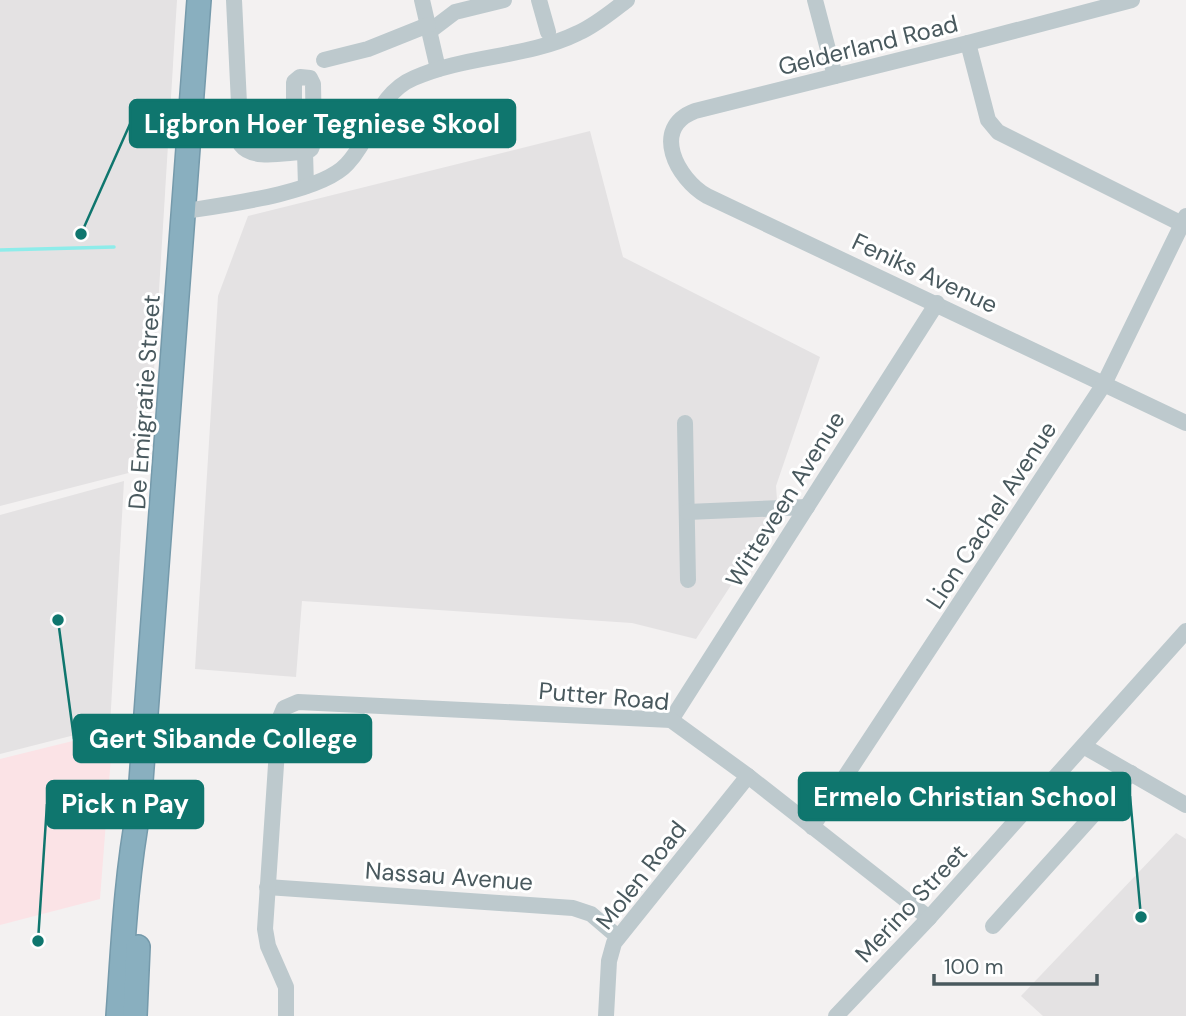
<svg xmlns="http://www.w3.org/2000/svg" width="1186" height="1016" font-family="'DM Sans',sans-serif">
<style>
.education{fill:#e4e2e3}
.medical{fill:#fbe3e6}
.lines{fill:none;stroke-linecap:round;stroke-linejoin:round}
.stream{stroke:#8eecea;stroke-width:3.5}
.highway-casing{stroke:#759aab;stroke-width:26}
.minor{stroke:#bdc9cd;stroke-width:16}
.highway{stroke:#89afbf;stroke-width:23}
.labels{text-anchor:middle;dominant-baseline:central;stroke-width:6;stroke-linejoin:round;paint-order:stroke}
.street-label{font-size:24px;fill:#49595e;stroke:#fff}
.leader{fill:none;stroke:#0f766e;stroke-width:2.5}
.callout-dot{fill:#0f766e;stroke:#fff;stroke-width:2.5}
.callout{fill:#0f766e;stroke:#0f766e;stroke-width:2.5}
.callout-label{font-size:26px;text-anchor:middle;font-weight:bold;fill:#fff}
</style>
<rect width="100%" height="100%" fill="#f3f1f1"/>
<!-- education -->
<g class="education">
<polygon points="0,0 177,0 148,468 0,506"/>
<polygon points="590,131 623,257 820,357 776,486 778,513 696,639 632,623 302,601 296,677 195,669 218,296 248,216"/>
<polygon points="124,481 110,726 0,754 0,515"/>
<polygon points="1176,833 1186,839 1186,1016 1043,1016 1021,996"/>
</g>
<!-- medical -->
<polygon class="medical" points="113,731 100,899 0,925 0,759"/>
<g class="lines">
<!-- stream -->
<polyline class="stream" points="0,250 114,247"/>
<!-- highway casing -->
<g class="highway-casing">
<g id="highway">
<path d="M118,1016c5,-70 8,-139 21,-208l60,-808"/>
<polyline points="135,1016 138,947"/>
</g>
</g>
<!-- minor -->
<g class="minor">
<path d="M234,0l7,145c12,16 46,7 64,7l6,-3 3,-8 -1,-57 -3,-6 -10,-1 -6,5v70"/>
<polyline points="422,0 438,69"/>
<polyline points="539,0 548,32"/>
<polyline points="815,0 835,76"/>
<path d="M1132,0l-164,43 -273,68c-45,17 -18,68 12,85l479,227"/>
<polyline points="430,31 455,12 504,0"/>
<polyline points="968,43 988,120 998,132 1182,224"/>
<polyline points="324,60 368,49 428,25"/>
<polyline points="305,152 306,186"/>
<path d="M185,211c39,-6 136,-18 162,-47 26,-27 29,-70 67,-86 52,-23 113,-20 164,-45 18,-8 33,-21 49,-33"/>
<polyline points="685,423 688,580"/>
<polyline points="687,512 807,507"/>
<polyline points="671,720 937,303"/>
<polyline points="1085,747 1186,805"/>
<polyline points="812,827 1104,384 1186,216"/>
<polyline points="267,887 573,908 591,914 618,937"/>
<polyline points="993,926 1131,773"/>
<polyline points="286,1016 286,987 268,946 265,929 279,720 284,708 298,702 671,720 748,776 929,918"/>
<polyline points="606,1016 609,961 614,943 748,776"/>
<polyline points="836,1016 929,918 1186,631"/>
</g>
<!-- highway -->
<use href="#highway" class="highway"/>
</g>
<g class="labels">
<!-- street labels -->
<g class="street-label">
<text transform="translate(868 45) rotate(-14)">Gelderland Road</text>
<text transform="translate(925 273) rotate(25)">Feniks Avenue</text>
<text transform="translate(144 402) rotate(-86)">De Emigratie Street</text>
<text transform="translate(785 499) rotate(-58)">Witteveen Avenue</text>
<text transform="translate(991 515) rotate(-57)">Lion Cachel Avenue</text>
<text transform="translate(604 696) rotate(5)">Putter Road</text>
<text transform="translate(641 875) rotate(-52)">Molen Road</text>
<text transform="translate(449 876) rotate(4)">Nassau Avenue</text>
<text transform="translate(911 903) rotate(-47)">Merino Street</text>
</g>
</g>
<!-- callouts -->
<path class="leader" d="M81 234L130 124M58 620L74 739M1141 917L1130 796M38 941L47 804"/>
<g class="callout-dot">
<circle cx="81" cy="234" r="7"/>
<circle cx="58" cy="620" r="7"/>
<circle cx="1141" cy="917" r="7"/>
<circle cx="38" cy="941" r="7"/>
</g>
<g class="callout">
<rect x="130" y="100" width="385" height="47" rx="7"/>
<rect x="74" y="715" width="297" height="47" rx="7"/>
<rect x="799" y="773" width="331" height="47" rx="7"/>
<rect x="47" y="781" width="156" height="47" rx="7"/>
</g>
<g class="callout-label">
<text x="322" y="133">Ligbron Hoer Tegniese Skool</text>
<text x="223" y="748">Gert Sibande College</text>
<text x="965" y="806">Ermelo Christian School</text>
<text x="125" y="813">Pick n Pay</text>
</g>
<!-- scale -->
<path d="M934 974v10h163v-10" fill="none" stroke="#49595e" stroke-width="3.5"/>
<text x="944" y="974" font-size="21" fill="#49595e" stroke="#ffffff" stroke-width="5" paint-order="stroke">100 m</text>
</svg>
